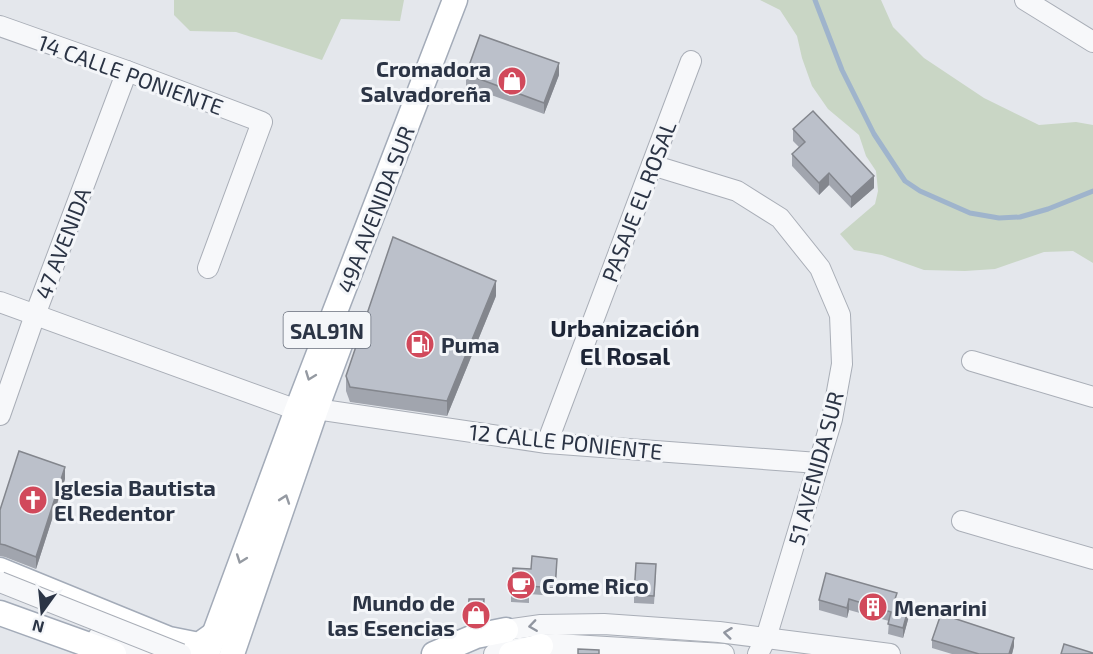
<svg xmlns="http://www.w3.org/2000/svg" width="1093" height="654" font-family="'Exo 2',sans-serif">
<style>
.green{fill:#c9d6c5}
.lines{fill:none;stroke-linecap:round;stroke-linejoin:round}
.stream{stroke:#9fb4cc;stroke-width:5}
.minor-casing{stroke:#a9aeb7;stroke-width:22}
.major-casing{stroke:#a3abb8;stroke-width:27}
.minor{stroke:#f7f8fa;stroke-width:20}
.major{stroke:#fff;stroke-width:24}
.minor-bridge-casing{stroke:#a9aeb7;stroke-width:22;stroke-linecap:butt}
.minor-bridge{stroke:#f7f8fa;stroke-width:20}
.wall{fill:#a1a5ae}
.shaded-wall{fill:#83868d}
.building{fill:#bbc0ca;stroke:#83868d;stroke-width:1.5}
.oneway{stroke:#959aa2}
.oneway2{stroke:#9196a0}
.labels{text-anchor:middle;dominant-baseline:central;stroke-width:6;stroke-linejoin:round;paint-order:stroke}
.shield{fill:#f4f6f9;stroke:#676e7b;stroke-width:1.5}
.shield-label{font-size:21px;font-weight:bold;fill:#2b3445}
.poi-label{font-size:22px;font-weight:bold;fill:#2b3445;stroke:#f4f6f9;text-anchor:start}
.street-label{font-size:22px;fill:#2b3445;stroke:#f4f6f9}
.neighbourhood-label{font-size:24px;font-weight:bold;fill:#1d2536;stroke:#f4f6f9}
</style>
<rect width="100%" height="100%" fill="#e4e7ec"/>
<!-- green -->
<g class="green">
<polygon points="174,0 404,0 400,21 341,19 322,60 236,32 190,31 174,15"/>
<polygon points="760,0 881,0 893,27 924,58 984,98 1039,125 1076,122 1093,125 1093,263 1073,251 1044,252 995,269 965,271 924,270 882,255 854,250 840,234 875,204 878,191 876,171 866,156 859,135 828,109 812,86 802,58 797,36 780,10"/>
</g>
<g class="lines">
<!-- stream -->
<polyline class="stream" points="815,0 842,70 874,134 905,181 920,191 970,213 999,218 1020,217 1048,209 1093,191"/>
<!-- minor casing -->
<g class="minor-casing">
<g id="minor">
<polyline points="1025,0 1093,42"/>
<polyline points="0,26 127,71 262,122 208,268"/>
<polyline points="652,165 737,191 780,218 820,268 840,315 842,364 832,419 766,638 758,654"/>
<polyline points="0,302 297,410"/>
<polyline points="972,361 1093,397"/>
<polyline points="316,409 547,443 818,463"/>
<polyline points="0,415 35,315 127,71"/>
<polyline points="547,443 691,61"/>
<polyline points="962,521 1093,559"/>
<polyline points="98,637 145,654"/>
<polyline points="494,637 506,630 541,625 604,624 719,632 890,654"/>
<polyline points="494,654 520,648 556,644 724,654"/>
</g>
</g>
<!-- major casing -->
<g class="major-casing">
<g id="major">
<polyline points="0,570 169,639 199,645 213,635"/>
<polyline points="0,613 114,654"/>
<polyline points="207,654 297,410 455,0"/>
<polyline points="232,654 316,409 342,339"/>
<polyline points="434,654 476,636 506,630"/>
<polyline points="511,654 541,646"/>
</g>
</g>
<!-- minor -->
<use href="#minor" class="minor"/>
<!-- major -->
<use href="#major" class="major"/>
<!-- minor-bridge casing -->
<g class="minor-bridge-casing">
<polyline id="minor-bridge" points="0,582 181,654"/>
</g>
<!-- minor-bridge -->
<use href="#minor-bridge" class="minor-bridge"/>
</g>
<!-- wall -->
<g class="wall">
<polygon points="466,74 559,75 544,114 466,86"/>
<polygon points="793,129 874,188 851,208 829,185 819,195 792,166 792,154 799,147 793,141"/>
<polygon points="496,296 447,416 350,402 346,391 346,376"/>
<polygon points="65,479 36,569 5,557 0,556 0,510"/>
<polygon points="557,567 555,596 529,594 529,603 511,602 511,594 531,569"/>
<polygon points="656,572 654,604 634,603 634,595"/>
<polygon points="826,573 897,602 909,616 903,638 888,634 889,621 849,610 847,618 819,610 819,600"/>
<polygon points="932,640 1014,646 1012,654 952,654 932,648"/>
</g>
<!-- shaded-wall -->
<g class="shaded-wall">
<polygon points="559,63 559,75 544,114 544,103"/>
<polygon points="829,173 829,185 819,195 819,183"/>
<polygon points="874,176 874,188 851,208 851,197"/>
<polygon points="496,281 496,296 447,416 447,401"/>
<polygon points="65,467 65,479 36,569 36,557"/>
<polygon points="484,599 483,620 468,624 468,620"/>
<polygon points="849,599 849,610 847,618 847,608"/>
<polygon points="909,606 909,616 903,638 903,628"/>
<polygon points="1014,638 1014,646 1012,654 1009,654"/>
</g>
<!-- building -->
<g class="building">
<polygon points="480,35 559,63 544,103 466,74"/>
<polygon points="813,111 874,176 851,197 829,173 819,183 792,154 805,142 793,129"/>
<polygon points="393,237 496,281 447,401 350,387 346,376"/>
<polygon points="19,451 65,467 36,557 5,545 0,544 0,510"/>
<polygon points="532,556 557,559 555,588 529,586 529,595 511,594 513,568 531,569"/>
<polygon points="636,563 656,564 654,596 634,595"/>
<polygon points="826,573 897,593 894,602 909,606 903,628 888,624 891,612 849,599 847,608 819,600"/>
<polygon points="469,599 484,599 483,616 468,620"/>
<polygon points="941,614 1014,638 1009,654 979,654 932,640"/>
<polygon points="1064,644 1093,653 1093,654 1061,654"/>
<polygon points="578,649 599,650 599,654 578,654"/>
</g>
<!-- one-way arrows -->
<defs><path id="oneway-chevron" d="M-2-3.5L2.5 0L-2 3.5" fill="none" stroke-width="1.6" stroke-linecap="round" stroke-linejoin="round" transform="scale(1.5)"/></defs>
<g class="oneway">
<use href="#oneway-chevron" transform="translate(310 376) rotate(111)"/>
<use href="#oneway-chevron" transform="translate(285 499) rotate(-71)"/>
<use href="#oneway-chevron" transform="translate(241 559) rotate(110)"/>
</g>
<g class="oneway2">
<use href="#oneway-chevron" transform="translate(533 626) rotate(172)"/>
<use href="#oneway-chevron" transform="translate(728 633) rotate(-173)"/>
</g>
<!-- icons -->
<defs>
<g id="shop-disc" transform="scale(1.5)"><circle r="9.5" fill="#d1495b" stroke="#f4f6f9"/><path d="M-5-2.5h2.3a2.7 3.5 0 0 1 5.4 0H5L5.5 6h-11ZM-1.5-2.5h3a1.5 2.3 0 0 0-3 0Z" fill="#fff"/></g>
<g id="fuel-disc" transform="scale(1.5)"><circle r="9.5" fill="#d1495b" stroke="#f4f6f9"/><path d="M-5.5-6h7V0h2V4h1.3V-2.5L3-4.5l.8-.8L6-3V5H2.5V1h-1V6h-7ZM-4.2-4.7v3.2H.2V-4.7Z" fill="#fff"/></g>
<g id="church-disc" transform="scale(1.5)"><circle r="9.5" fill="#d1495b" stroke="#f4f6f9"/><path d="M-1.2-6h2.4v3.5h3.3v2.4h-3.3V6h-2.4V-.1h-3.3v-2.4h3.3Z" fill="#fff"/></g>
<g id="cafe-disc" transform="scale(1.5)"><circle r="9.5" fill="#d1495b" stroke="#f4f6f9"/><path d="M-5.5-4.5H6V0H3Q3 3.5 0 3.5H-2.5Q-5.5 3.5-5.5 0ZM3-3.2v2h1.7v-2ZM-6 4.5H4V6H-6Z" fill="#fff"/></g>
<g id="building-disc" transform="scale(1.5)"><circle r="9.5" fill="#d1495b" stroke="#f4f6f9"/><path d="M-4-6H4V6H1V3H-1V6H-4ZM-2.5-4.3h1.7v1.8h-1.7ZM.8-4.3h1.7v1.8H.8ZM-2.5-1h1.7V.8h-1.7ZM.8-1h1.7V.8H.8Z" fill="#fff"/></g>
</defs>
<g fill-rule="evenodd">
<use href="#shop-disc" x="512" y="81"/>
<use href="#fuel-disc" x="420" y="344"/>
<use href="#church-disc" x="33" y="500"/>
<use href="#cafe-disc" x="521" y="585"/>
<use href="#building-disc" x="873" y="607"/>
<use href="#shop-disc" x="476" y="615"/>
</g>
<g class="labels">
<!-- shield labels -->
<rect class="shield" x="283.5" y="312" width="87" height="36" rx="4.5"/>
<g class="shield-label">
<text x="327" y="330">SAL91N</text>
</g>
<!-- poi labels -->
<g class="poi-label">
<text x="491" y="68" text-anchor="end">Cromadora<tspan x="491" dy="25">Salvadoreña</tspan></text>
<text x="441" y="344">Puma</text>
<text x="54" y="487">Iglesia Bautista<tspan x="54" dy="25">El Redentor</tspan></text>
<text x="542" y="585">Come Rico</text>
<text x="455" y="602" text-anchor="end">Mundo de<tspan x="455" dy="25">las Esencias</tspan></text>
<text x="894" y="607">Menarini</text>
</g>
<!-- street labels -->
<g class="street-label">
<text transform="translate(131 74) rotate(20)">14 CALLE PONIENTE</text>
<text transform="translate(638 201) rotate(-69)">PASAJE EL ROSAL</text>
<text transform="translate(375 209) rotate(-69)">49A AVENIDA SUR</text>
<text transform="translate(62 243) rotate(-69)">47 AVENIDA</text>
<text transform="translate(566 441) rotate(6)">12 CALLE PONIENTE</text>
<text transform="translate(815 468) rotate(-75)">51 AVENIDA SUR</text>
</g>
<!-- neighbourhood labels -->
<g class="neighbourhood-label">
<text x="625" y="327">Urbanización<tspan x="625" dy="28">El Rosal</tspan></text>
</g>
</g>
<!-- north arrow -->
<g transform="translate(42 612) rotate(195)" stroke="#f4f6f9" stroke-width="4.5" paint-order="stroke">
<path d="M0-4.5L10 22L0 15L-10 22Z" fill="#2b3445"/>
<text y="-9" font-size="16" font-weight="bold" text-anchor="middle" fill="#2b3445">N</text>
</g>
</svg>
